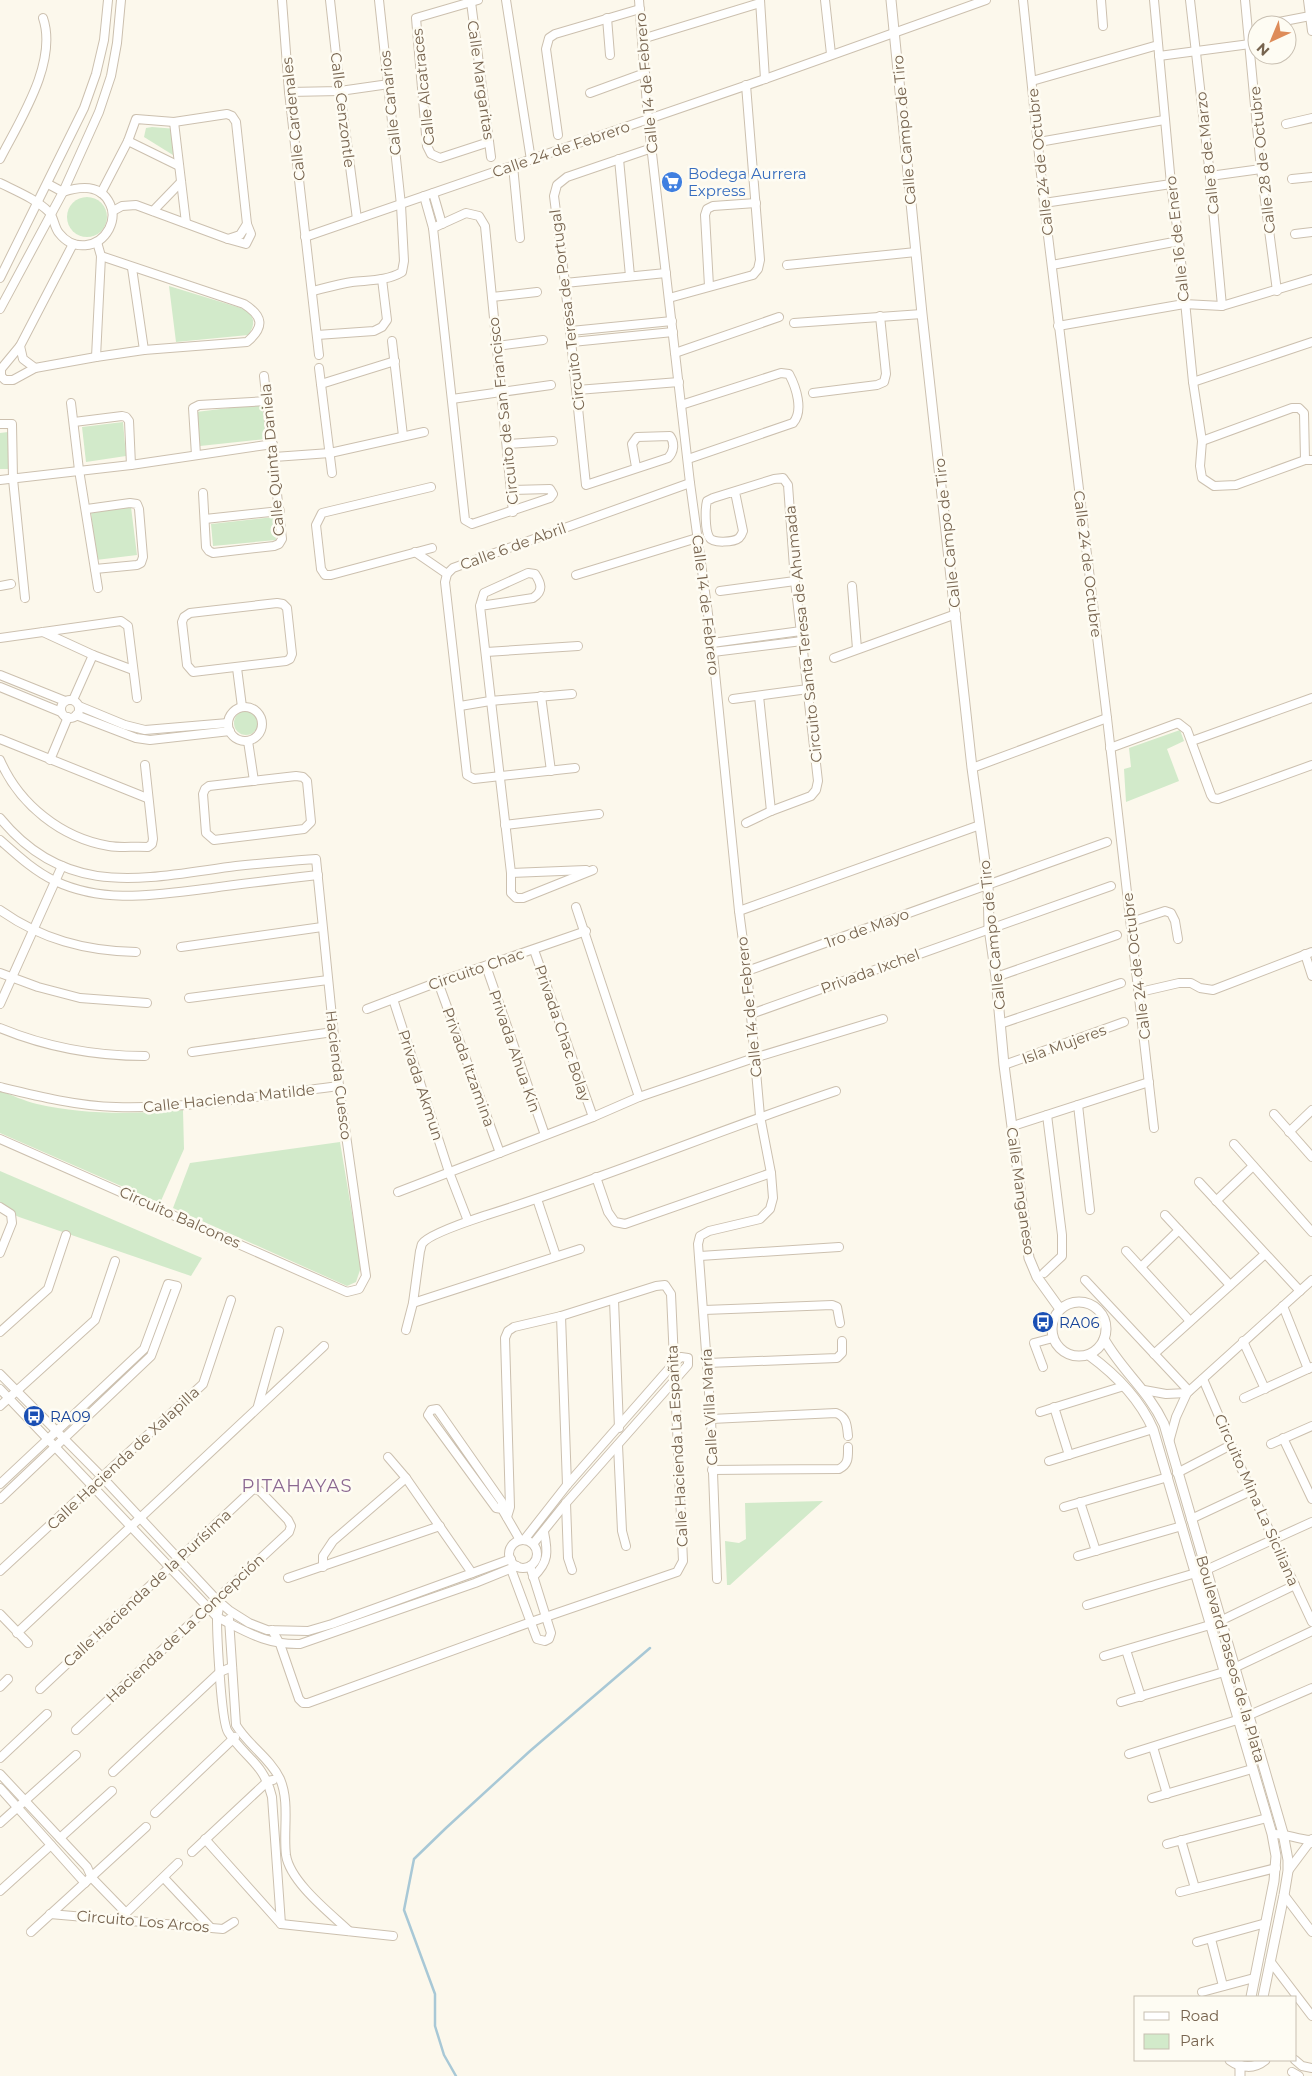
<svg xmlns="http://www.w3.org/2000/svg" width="1312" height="2076" font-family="Montserrat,sans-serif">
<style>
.green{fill:#d2eaca}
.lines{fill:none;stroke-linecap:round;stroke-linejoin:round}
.stream{stroke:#a8c8d6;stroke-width:2.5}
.minor-casing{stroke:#ccc0af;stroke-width:10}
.tertiary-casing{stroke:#ccc0af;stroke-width:11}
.minor{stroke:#fff;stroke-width:8}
.tertiary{stroke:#fff;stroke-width:9}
.labels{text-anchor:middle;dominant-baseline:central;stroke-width:5;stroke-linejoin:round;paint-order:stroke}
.street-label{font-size:15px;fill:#77644f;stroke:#fefcf3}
.shop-label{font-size:15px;fill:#366cbe;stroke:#fefcf3;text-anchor:start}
.transit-label{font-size:15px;fill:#164399;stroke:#fefcf3;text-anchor:start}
.quarter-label{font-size:18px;letter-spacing:1px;fill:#8b6791;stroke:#fefcf3}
</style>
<rect width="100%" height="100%" fill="#fcf8ec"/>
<!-- green -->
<g class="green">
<polygon points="152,127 177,129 180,156 173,155 144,137 146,128"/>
<circle cx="87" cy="217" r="20"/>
<path d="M169,286l75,23c11,6 12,16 4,26l-10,1 -62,6z"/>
<polygon points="262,404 266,439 200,446 196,412"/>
<polygon points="123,422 126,456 86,462 82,427"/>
<polygon points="8,432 11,469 0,469 0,433"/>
<polygon points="131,507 137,555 96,560 91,512"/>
<polygon points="274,517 276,540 213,546 211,524"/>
<circle cx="246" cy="723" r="12"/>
<polygon points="1180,730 1184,741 1167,749 1179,781 1126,802 1124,769 1131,767 1129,748"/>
<path d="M0,1091c12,4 24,10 37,13 47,11 98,10 146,6l1,39 -24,54 -160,-70z"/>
<polygon points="340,1142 361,1267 356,1282 347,1286 173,1208 190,1163"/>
<polygon points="0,1171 202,1258 191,1276 19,1217 0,1208"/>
<polygon points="823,1501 730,1585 727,1585 725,1541 739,1543 746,1539 745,1503"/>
</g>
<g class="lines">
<!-- stream -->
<polyline class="stream" points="456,2076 444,2055 435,2026 435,1994 404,1910 414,1859 446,1828 530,1751 650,1648"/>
<!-- minor casing -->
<g class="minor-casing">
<g id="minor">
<polyline points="282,0 289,92 319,355"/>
<polyline points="330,0 340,91 357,219"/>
<polyline points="478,0 416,18 427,146 431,154 440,158 489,142"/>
<polyline points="506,0 531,160"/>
<polyline points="639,0 648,119 690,483 712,643 739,911 747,971 760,1116 771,1173 773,1198 770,1209 760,1219 709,1231 700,1236 698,1244 711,1419 717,1579"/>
<polyline points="760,0 765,79"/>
<polyline points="825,0 831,54"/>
<polyline points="1023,0 1044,203 1107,718 1154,1128"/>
<polyline points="1101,0 1103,26"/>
<polyline points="1154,0 1171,184 1179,241 1193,382 1202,441 1200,466 1202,478 1214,486 1236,485 1305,460 1312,460"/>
<polyline points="1190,0 1210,176 1222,306"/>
<polyline points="1245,0 1261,169 1277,291"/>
<polyline points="1308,0 1312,31"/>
<polyline points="471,2 491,157"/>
<polyline points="607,18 610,55"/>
<polyline points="1279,22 1310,16"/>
<polyline points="642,39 760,3"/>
<polyline points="1159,56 1250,44"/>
<polyline points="1032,81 1158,45"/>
<polyline points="289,92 340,91 389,84"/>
<polyline points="590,93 645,73"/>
<polyline points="174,122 186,223"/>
<polyline points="1286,124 1312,118"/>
<polyline points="558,135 546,49 549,38 555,34 640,9"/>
<polyline points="128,141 179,166"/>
<polyline points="1039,142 1164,120"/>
<path d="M0,159c20,-39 58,-97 43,-141"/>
<polyline points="619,159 630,276"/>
<polyline points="513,166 520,238"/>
<polyline points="1210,176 1261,169"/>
<polyline points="1292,179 1312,177"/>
<path d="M0,183c16,8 36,16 49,29 5,5 5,15 10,21 14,18 39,16 50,-4 4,-8 5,-17 1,-25 -9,-20 -29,-18 -47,-12l-15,-8"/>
<polyline points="101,193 128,141 136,119 174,122 227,114 232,116 236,122 247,224 240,235 228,239 136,205 122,206 113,211"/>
<polyline points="433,193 442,224"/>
<polyline points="424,196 433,228 465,520 472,524 550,498 553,494 550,489 512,490"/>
<polyline points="1044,203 1171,184"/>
<polyline points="153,211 181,182"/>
<polyline points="433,228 466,213 479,216 485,226 513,512"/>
<polyline points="1295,234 1312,232"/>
<polyline points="305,237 765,79 986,0"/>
<polyline points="228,239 246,244 251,234 247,224"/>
<path d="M73,244l-53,102 3,13 12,9 61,-11 48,-7 103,-8c18,-15 16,-26 -3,-38l-143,-48"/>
<polyline points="787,265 916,252"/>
<polyline points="1052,265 1179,241"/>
<polyline points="132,268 144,350"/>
<polyline points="0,278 84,108 96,74 104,40 108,0"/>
<polyline points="565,283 666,273"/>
<polyline points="709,286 705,215 707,209 713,206 756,203"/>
<path d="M313,291c12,-3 26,-7 39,-9 17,-2 35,-1 50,-10l2,-11 -3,-56 -22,-205"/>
<polyline points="492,297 537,292"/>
<polyline points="669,298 753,275 758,269 760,260 746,85"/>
<polyline points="0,309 63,192 99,112 111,76 117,43 121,0"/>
<polyline points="794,323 922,314"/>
<polyline points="1058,326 1184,304 1222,306 1312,279"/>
<polyline points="571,331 672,321"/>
<polyline points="317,335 374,331 382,327 387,320 382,279"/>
<polyline points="392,341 403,436"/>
<polyline points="572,342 673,332"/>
<polyline points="20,346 1,369 1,376 5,380 13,380 35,368"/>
<polyline points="497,346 543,340"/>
<polyline points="675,353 779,317"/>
<polyline points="96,357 101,256 97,242"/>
<polyline points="319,368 332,473"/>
<polyline points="1193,382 1312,342"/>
<polyline points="321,384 395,361"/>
<polyline points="577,390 679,382"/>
<polyline points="813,393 877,385 884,382 886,374 880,316"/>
<polyline points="452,399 551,385"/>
<polyline points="71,403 79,470 98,588"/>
<path d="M681,405l100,-32 8,1c7,13 15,37 4,49l-105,36"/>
<polyline points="74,422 122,416 126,417 129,421 131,465"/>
<polyline points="0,424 12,424 13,479 25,598"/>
<polyline points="1202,441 1292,408 1299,408 1304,413 1305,460"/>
<polyline points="507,444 553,441"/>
<polyline points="196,455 193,408 199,405 267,401"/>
<polyline points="274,457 330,453 424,432"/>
<path d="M636,467l-4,-23 5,-7 33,-1c5,7 4,16 -2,22l-82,27 -21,-202 -11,-87 3,-11 10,-8 85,-29"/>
<polyline points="0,480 131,465 273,444"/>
<polyline points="431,487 322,513 316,525 321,569 325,575 331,575 432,548"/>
<path d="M735,492l8,39c-1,3 -2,5 -4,7 -5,4 -26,6 -30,-1 -4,-7 -4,-29 -2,-36l6,-3 61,-19 9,-1 5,7 7,96 23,200 -2,9 -5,6 -40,15 -25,12"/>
<polyline points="203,493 206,547 209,551 213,553 274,546 279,544 282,539 264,376"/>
<polyline points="87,509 130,503 137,504 139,509 143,557 141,563 137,565 95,569"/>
<polyline points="205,519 280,511"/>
<polyline points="415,552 447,574"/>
<polyline points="576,575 697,538"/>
<polyline points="0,586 11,584"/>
<polyline points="852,586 857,649"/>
<polyline points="720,591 795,581"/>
<polygon points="277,603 283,604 287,608 292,654 290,659 286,661 193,672 187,665 182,622 184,617 190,613"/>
<path d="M480,606l53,-8c11,-7 8,-15 2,-24l-7,-1 -44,20 -4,13 31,267v20l5,5h7l70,-28"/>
<polyline points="43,632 93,655 133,670"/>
<polyline points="0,638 121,621 128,626 137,698"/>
<polyline points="712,643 801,631"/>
<polyline points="486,652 578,646"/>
<polyline points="713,652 802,641"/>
<polyline points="834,658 956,614"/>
<polyline points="237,668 242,707"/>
<polyline points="0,675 65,701"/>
<polyline points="0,687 61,712"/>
<polyline points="541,696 551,771"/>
<polyline points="759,696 771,811"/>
<polyline points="733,699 808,689"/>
<polyline points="73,700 93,655"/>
<circle cx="70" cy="709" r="9"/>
<polyline points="79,706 125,725 145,730 228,723"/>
<polyline points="460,706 490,701 572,694"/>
<circle cx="245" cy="724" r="17"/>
<polyline points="76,715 136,738 150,740 230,731"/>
<polyline points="0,739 147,798"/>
<polyline points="248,741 254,781"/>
<polyline points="1192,741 1312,698"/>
<polyline points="1110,748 1178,723 1187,730 1211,795 1213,798 1218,799 1312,765"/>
<path d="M0,760c19,44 61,78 109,86 12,2 26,0 39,1l4,-3 1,-5 -8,-74"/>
<polyline points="50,760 68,717"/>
<polyline points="575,768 474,779 467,775 445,582 447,574 453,568 690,483"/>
<polyline points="972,768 1107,718"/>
<polygon points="296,776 303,777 307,781 311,822 304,829 214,840 206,833 203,794 205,789 209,786"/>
<path d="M0,818c67,82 145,60 236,48 27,-3 53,-5 80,-7l23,227 27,190 -7,13 -12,3 -347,-153"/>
<polyline points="505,825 599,814"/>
<path d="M0,840c17,15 34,31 55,41 51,24 104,13 157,7 36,-5 71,-9 106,-13"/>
<polyline points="511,873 586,870"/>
<polyline points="576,907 639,1097"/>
<path d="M0,910c41,29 85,41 136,42"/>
<polyline points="739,911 980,825"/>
<polyline points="1131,922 1165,911 1171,913 1175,921 1178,939"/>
<polyline points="181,947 322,927"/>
<polyline points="534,950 593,1117"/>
<polyline points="1305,954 1312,976"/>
<polyline points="486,966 545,1135"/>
<polyline points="747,971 1107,842"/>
<polyline points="0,973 38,987 80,998 147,1003"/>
<polyline points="996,977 1117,935"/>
<polyline points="438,982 500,1153"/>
<polyline points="1140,992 1179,983 1191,983 1200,988 1213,990 1312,952"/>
<polyline points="189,998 328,980"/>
<polyline points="393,999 449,1172 468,1221"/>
<polyline points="0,1004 62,866"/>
<polyline points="367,1009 438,982 586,931"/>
<polyline points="751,1014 1111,886"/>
<polyline points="1000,1024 1121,983"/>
<path d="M0,1028c46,19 96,28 145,28"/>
<polyline points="192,1052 333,1032"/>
<polyline points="1004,1065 1124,1022"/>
<path d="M0,1087c37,9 77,19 116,20 74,2 149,-12 223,-21"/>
<polyline points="1078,1105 1090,1210"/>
<polyline points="1274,1114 1312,1157"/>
<polyline points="1013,1126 1149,1082"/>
<polyline points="1289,1132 1312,1110"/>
<polyline points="1234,1144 1312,1232"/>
<polyline points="596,1177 608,1212 615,1222 625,1224 771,1173"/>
<polyline points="1199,1182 1300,1291"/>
<polyline points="398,1192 593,1117 639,1097 754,1058 883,1019"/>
<polyline points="537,1199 556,1256"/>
<polyline points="1216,1201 1253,1166"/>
<polyline points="0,1207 11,1214 12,1223 0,1253"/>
<polyline points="1165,1215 1230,1285"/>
<polyline points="1126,1251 1190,1321"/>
<polyline points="700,1256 839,1247"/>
<polyline points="1141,1267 1179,1230"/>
<polyline points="1044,1273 1062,1256 1062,1235 1047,1115"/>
<polyline points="1085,1280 1189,1391"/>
<polyline points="614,1300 619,1428"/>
<polyline points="413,1303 580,1249"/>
<polyline points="1283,1306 1308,1369"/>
<polyline points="704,1310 832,1305 837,1307 840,1323"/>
<polyline points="561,1316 567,1485"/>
<path d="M406,1330l7,-27 7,-52c1,-2 1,-5 2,-7 6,-10 53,-25 65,-29 118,-37 232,-85 349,-124"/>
<polyline points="0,1332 48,1289 66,1235"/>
<polyline points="1243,1341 1265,1389"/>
<polyline points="1154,1354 1265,1254"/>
<polyline points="707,1363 837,1358 842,1353 842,1341"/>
<polyline points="1043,1367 1034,1343 1053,1338"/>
<polyline points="0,1374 102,1477 216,1599 230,1611 249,1623 267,1630 308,1631 332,1624 511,1559"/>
<polyline points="1203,1379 1251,1491 1312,1622"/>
<path d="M0,1389l217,228c30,15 49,28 83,27l175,-61 42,-17"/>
<polyline points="1144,1390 1166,1394 1187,1393"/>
<polyline points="1244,1398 1312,1367"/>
<polyline points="0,1406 95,1320 115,1261"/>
<polyline points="258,1406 279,1331"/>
<polyline points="1054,1407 1069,1455"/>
<polyline points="1040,1412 1124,1386"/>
<path d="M711,1419l125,-6c11,4 11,13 12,23"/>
<polyline points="1283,1438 1312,1499"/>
<polyline points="1169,1442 1176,1417 1187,1393 1312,1280"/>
<polyline points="1271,1444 1312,1426"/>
<polyline points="618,1445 622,1531 626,1546"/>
<polyline points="388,1457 406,1478 472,1573"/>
<polyline points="1049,1461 1153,1429"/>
<path d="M712,1470l127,-1c10,-5 9,-12 9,-22"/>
<polyline points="1177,1473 1231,1445"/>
<polyline points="0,1484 144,1349 168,1284 177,1286 151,1356 0,1499"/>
<polyline points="1080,1502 1096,1551"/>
<polyline points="566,1503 568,1558 572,1570"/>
<polyline points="1064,1507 1168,1477"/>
<polyline points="502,1509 496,1508 428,1415 431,1410 437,1409 502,1502 502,1509 520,1540"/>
<polyline points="1191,1519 1251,1491"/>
<polyline points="524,1540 567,1485 674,1363 681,1357 688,1358 688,1365 566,1503 533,1544"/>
<circle cx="523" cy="1554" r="14"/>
<polyline points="1078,1556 1182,1526"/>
<polyline points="323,1567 323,1556 333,1541 406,1478"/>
<polyline points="511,1569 537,1639 545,1641 549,1639 551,1633 530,1566"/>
<polyline points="0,1571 203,1384 231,1300"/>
<path d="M533,1577c16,-15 15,-25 11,-45"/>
<polyline points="288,1578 440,1526"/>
<path d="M220,1603c-1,5 -2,10 -3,15 0,16 4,104 11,114 17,26 36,31 44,65l9,127"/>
<polyline points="1087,1605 1206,1570 1312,1522"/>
<polyline points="0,1614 28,1643"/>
<path d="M229,1619l7,106c12,20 34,33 44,54 10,23 3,52 6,76 4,27 44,58 63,76"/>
<polyline points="1220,1621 1295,1585"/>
<polyline points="272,1630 280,1644 299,1699 303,1703 308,1703 531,1622 677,1572 683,1561 671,1294 665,1285 656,1286 561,1316 514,1327 508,1331 505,1338 510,1507 507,1517"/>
<polyline points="17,1633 324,1346"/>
<polyline points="1126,1650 1141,1697"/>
<polyline points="1104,1656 1210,1625"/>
<polyline points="1234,1668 1312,1631"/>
<polyline points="0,1687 8,1679"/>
<polyline points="40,1689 251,1491 255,1489 260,1491 288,1520 291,1526 289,1532 76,1730"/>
<polyline points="1121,1702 1224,1672"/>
<polyline points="1247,1716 1312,1688"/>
<polyline points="1153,1747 1167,1794"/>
<polyline points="1129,1754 1237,1720"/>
<polyline points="0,1758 47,1714"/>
<polyline points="113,1772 220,1672 232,1667"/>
<polyline points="0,1774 87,1867 92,1878 126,1913"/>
<polyline points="0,1788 85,1883"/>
<polyline points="1152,1798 1252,1769"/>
<polyline points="155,1813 235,1737"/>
<polyline points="0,1823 76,1755"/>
<path d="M1272,1834c13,-1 24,5 38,6l2,3"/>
<polyline points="60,1838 112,1791"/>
<polyline points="205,1839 281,1924 393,1936"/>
<polyline points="1181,1840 1195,1888"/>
<polyline points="1167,1844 1267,1818"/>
<polyline points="192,1852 268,1781 273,1780"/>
<polyline points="1288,1871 1312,1839"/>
<polyline points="164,1878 210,1927"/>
<polyline points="0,1891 51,1845"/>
<polyline points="1180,1892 1276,1868"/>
<polyline points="1284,1895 1312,1932"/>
<polyline points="50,1914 223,1929 234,1922"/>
<polyline points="126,1918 126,1913 178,1863"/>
<polyline points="31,1932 146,1827"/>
<polyline points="1211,1939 1223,1986"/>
<polyline points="1197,1942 1266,1923"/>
<polyline points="1270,1961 1312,2016"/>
<polyline points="1202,1992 1254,1978"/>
<polyline points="1295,2060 1302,2066 1312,2068"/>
<polyline points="1292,2072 1299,2076"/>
</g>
</g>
<!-- tertiary casing -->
<g class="tertiary-casing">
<g id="tertiary">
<polyline points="891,0 922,314 972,768 988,884 989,928 996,977 1004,1065 1029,1258 1037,1277 1060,1309"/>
<circle cx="1079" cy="1329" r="27"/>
<path d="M1104,1339c18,32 44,51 60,85l119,409 5,27v11l-4,24 -21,102"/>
<path d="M1089,1355c26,19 51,45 64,74l119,405 4,22 -2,25 -23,116"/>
<path d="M1230,2060c11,8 24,9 35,0"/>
<polyline points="1240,2066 1240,2076"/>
</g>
</g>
<!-- minor -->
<use href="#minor" class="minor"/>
<!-- tertiary -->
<use href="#tertiary" class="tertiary"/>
</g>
<!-- icons -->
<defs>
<g id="supermarket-disc" transform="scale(1.125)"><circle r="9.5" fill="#3f7fe0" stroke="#fefcf3"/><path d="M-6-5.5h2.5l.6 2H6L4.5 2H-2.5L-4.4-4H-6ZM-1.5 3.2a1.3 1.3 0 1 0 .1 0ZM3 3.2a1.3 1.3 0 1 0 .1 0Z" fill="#fff"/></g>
<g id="bus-disc" transform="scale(1.125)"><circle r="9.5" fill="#1a4fb4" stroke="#fefcf3"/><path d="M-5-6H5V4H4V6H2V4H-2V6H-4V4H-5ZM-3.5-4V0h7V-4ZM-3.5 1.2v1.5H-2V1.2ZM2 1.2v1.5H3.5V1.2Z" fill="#fff"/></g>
</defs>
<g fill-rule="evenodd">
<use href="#supermarket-disc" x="672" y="182"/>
<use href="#bus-disc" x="1043" y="1322"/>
<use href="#bus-disc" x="34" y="1416"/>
</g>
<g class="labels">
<!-- street labels -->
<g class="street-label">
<text transform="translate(481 80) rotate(82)">Calle Margaritas</text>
<text transform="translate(646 83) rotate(-95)">Calle 14 de Febrero</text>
<text transform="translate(423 87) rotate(-96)">Calle Alcatraces</text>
<text transform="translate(390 103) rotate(-96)">Calle Canarios</text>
<text transform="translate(343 110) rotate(83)">Calle Cenzontle</text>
<text transform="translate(293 119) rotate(-96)">Calle Cardenales</text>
<text transform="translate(904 130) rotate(-95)">Calle Campo de Tiro</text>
<text transform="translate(561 149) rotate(-19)">Calle 24 de Febrero</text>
<text transform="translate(1207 153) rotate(-96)">Calle 8 de Marzo</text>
<text transform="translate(1262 160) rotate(-96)">Calle 28 de Octubre</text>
<text transform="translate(1040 162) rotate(-96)">Calle 24 de Octubre</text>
<text transform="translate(1177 239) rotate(-96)">Calle 16 de Enero</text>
<text transform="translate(567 310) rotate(-97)">Circuito Teresa de Portugal</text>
<text transform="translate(503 411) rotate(-96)">Circuito de San Francisco</text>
<text transform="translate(272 460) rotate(-95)">Calle Quinta Daniela</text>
<text transform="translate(947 533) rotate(-96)">Calle Campo de Tiro</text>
<text transform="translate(513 546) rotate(-20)">Calle 6 de Abril</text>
<text transform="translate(1088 564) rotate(83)">Calle 24 de Octubre</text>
<text transform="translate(706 605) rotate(83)">Calle 14 de Febrero</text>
<text transform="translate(803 634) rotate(-96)">Circuito Santa Teresa de Ahumada</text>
<text transform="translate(867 928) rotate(-20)">1ro de Mayo</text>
<text transform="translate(992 935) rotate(-96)">Calle Campo de Tiro</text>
<text transform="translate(1136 966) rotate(-97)">Calle 24 de Octubre</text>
<text transform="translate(476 969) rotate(-19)">Circuito Chac</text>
<text transform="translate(870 971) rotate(-20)">Privada Ixchel</text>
<text transform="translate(749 1007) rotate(-96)">Calle 14 de Febrero</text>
<text transform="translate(563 1033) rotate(71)">Privada Chac Bolay</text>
<text transform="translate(1064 1044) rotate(-20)">Isla Mujeres</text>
<text transform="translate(515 1051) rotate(71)">Privada Ahua Kin</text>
<text transform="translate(469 1067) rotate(70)">Privada Itzamina</text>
<text transform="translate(339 1075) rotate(83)">Hacienda Cuesco</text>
<text transform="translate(421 1085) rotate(72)">Privada Akmun</text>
<text transform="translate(229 1098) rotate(-6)">Calle Hacienda Matilde</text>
<text transform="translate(1021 1191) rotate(82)">Calle Manganeso</text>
<text transform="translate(180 1217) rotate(24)">Circuito Balcones</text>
<text transform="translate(709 1407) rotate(-93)">Calle Villa María</text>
<text transform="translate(677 1446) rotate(-93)">Calle Hacienda La Españita</text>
<text transform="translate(123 1458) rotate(-43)">Calle Hacienda de Xalapilla</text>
<text transform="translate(1257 1500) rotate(66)">Circuito Mina La Siciliana</text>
<text transform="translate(147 1588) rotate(-43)">Calle Hacienda de la Purísima</text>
<text transform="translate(185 1628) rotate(-43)">Hacienda de La Concepción</text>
<text transform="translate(1231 1659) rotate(74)">Boulevard Paseos de la Plata</text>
<text transform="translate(143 1921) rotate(5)">Circuito Los Arcos</text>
</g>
<!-- shop labels -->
<g class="shop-label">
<text x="688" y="173">Bodega Aurrera<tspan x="688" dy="17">Express</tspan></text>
</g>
<!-- transit labels -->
<g class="transit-label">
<text x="1059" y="1322">RA06</text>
<text x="50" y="1416">RA09</text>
</g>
<!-- quarter labels -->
<g class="quarter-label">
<text x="297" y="1486">PITAHAYAS</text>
</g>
</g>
<!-- legend -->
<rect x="1134" y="1996" width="162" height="65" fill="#fefcf3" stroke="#c8bfb1"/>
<rect x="1144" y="2012" width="25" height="8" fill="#ffffff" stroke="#c8bfb1"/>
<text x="1180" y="2021" font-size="15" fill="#77644f">Road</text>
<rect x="1144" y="2034" width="25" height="15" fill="#d2eaca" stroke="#c8bfb1"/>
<text x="1180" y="2046" font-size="15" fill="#77644f">Park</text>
<!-- north arrow -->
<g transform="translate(1272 40) rotate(224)"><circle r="24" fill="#fefcf3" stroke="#c8bfb1"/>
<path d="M0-4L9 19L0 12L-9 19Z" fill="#de8c59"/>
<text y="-8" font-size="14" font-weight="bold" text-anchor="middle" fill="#77644f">N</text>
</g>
</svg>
